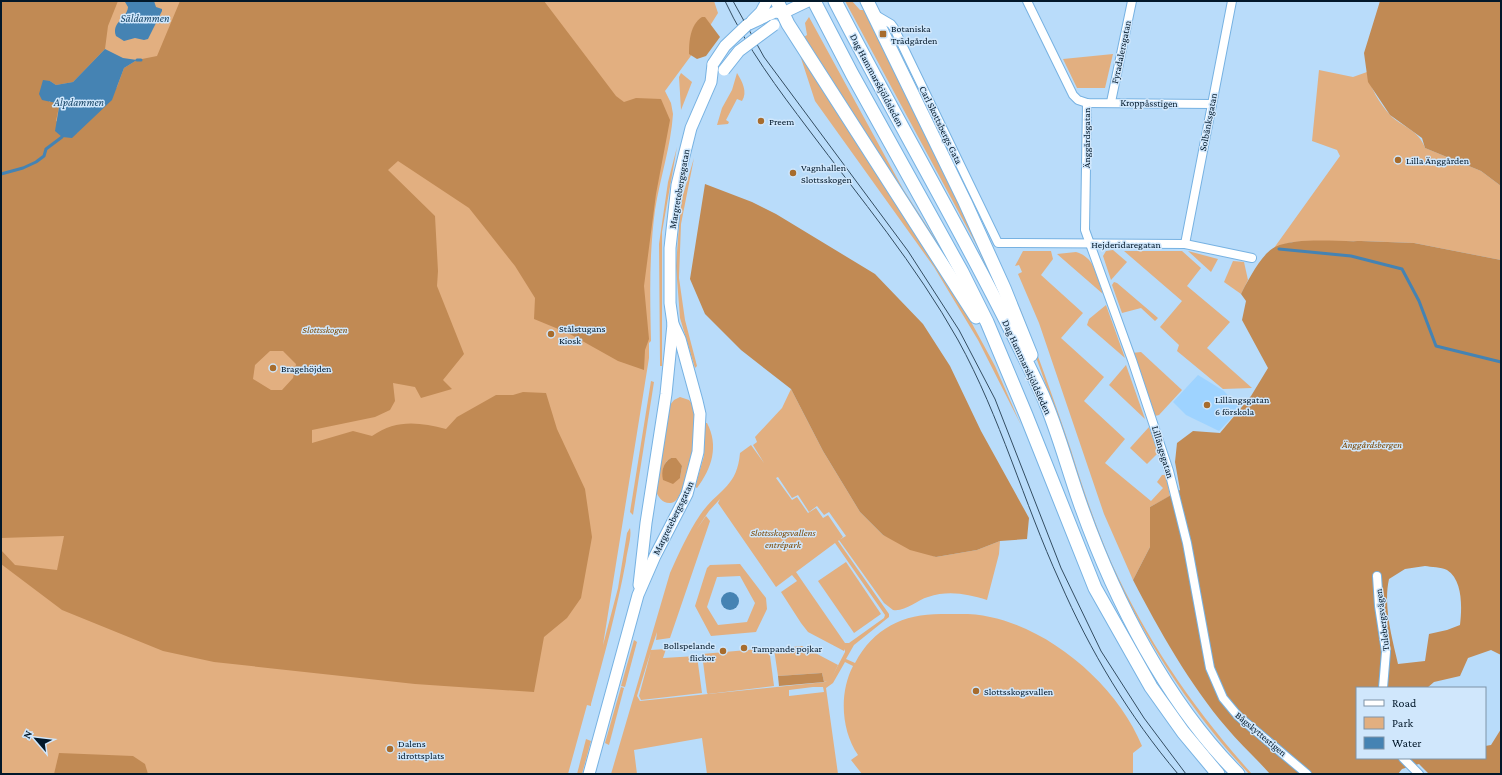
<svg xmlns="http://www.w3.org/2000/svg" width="1502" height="775" font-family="'Crimson Pro',serif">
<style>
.built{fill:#9ed3ff}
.green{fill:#e2af80;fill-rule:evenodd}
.forest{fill:#c18a54;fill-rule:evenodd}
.water{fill:#4583b3}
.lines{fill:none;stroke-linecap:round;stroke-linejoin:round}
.stream{stroke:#4583b3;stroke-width:3}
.minor-casing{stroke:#77b2e2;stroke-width:10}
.secondary-casing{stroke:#77b2e2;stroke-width:13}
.primary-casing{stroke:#77b2e2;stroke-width:15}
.minor{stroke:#fff;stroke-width:8}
.secondary{stroke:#fff;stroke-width:11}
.primary{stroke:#fff;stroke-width:13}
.tram{stroke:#334d62;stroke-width:1}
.secondary-bridge-casing{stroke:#77b2e2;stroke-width:13;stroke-linecap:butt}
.secondary-bridge{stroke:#fff;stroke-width:11}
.poi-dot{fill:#a76c2d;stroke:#d0e7fc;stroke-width:1.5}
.labels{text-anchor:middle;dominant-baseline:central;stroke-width:3;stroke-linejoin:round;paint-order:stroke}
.poi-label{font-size:10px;fill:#02182a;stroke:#d0e7fc;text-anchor:start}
.street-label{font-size:10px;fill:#02182a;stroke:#d0e7fc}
.park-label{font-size:10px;font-style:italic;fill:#7b4600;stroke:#d0e7fc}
.water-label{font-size:11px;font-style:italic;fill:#174567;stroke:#d0e7fc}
</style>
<rect width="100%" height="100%" fill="#b9dcfa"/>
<!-- built -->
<polygon class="built" points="1198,375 1224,391 1240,409 1219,431 1186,415 1173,402"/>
<!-- green -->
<g class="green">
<path d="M1,1h713l4,12 -25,40 -28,38 6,12 2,11c-2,32 -13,64 -18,96 -6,45 -5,86 -4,131l-2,2v15l-46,287 15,-57 9,-55 3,-5c2,9 -3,23 -4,33 -9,48 -22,96 -35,143v2l-4,-1 -19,69h-567z"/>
<polygon points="845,1 852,1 860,10 865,10 973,230 996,282 995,284 990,277 978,248"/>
<polygon points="809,17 903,189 943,251 942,253 804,37 807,35 805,23"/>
<polygon points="799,52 963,307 995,366 1021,425 978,340 934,267 815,101"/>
<polygon points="1113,54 1105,88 1077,88 1063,59"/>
<path d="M1319,70l34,7 14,-5c2,14 13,32 23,43 12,12 29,15 35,33l56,23 20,15v74l-87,-17 -53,-2 -69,1 -18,6 66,-92 -3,-6 -25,-9z"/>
<polygon points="681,73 692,82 681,110 679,77"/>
<path d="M737,73c5,8 11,19 5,28l-5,-2 -11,21 3,2 -1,2 -11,1 5,-17 10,-18z"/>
<polygon points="677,147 662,232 662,366 660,366 660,361 659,244 668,182"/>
<polygon points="694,158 681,224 679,278 685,320 697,366 695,368 680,318 676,266 680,212 683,195"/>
<polygon points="1113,250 1127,262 1111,280 1103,256 1106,251"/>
<polygon points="1023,251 1051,251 1053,259 1041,275 1083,313 1061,338 1104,377 1084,401 1125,439 1105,463 1151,501 1163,488 1157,482 1162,475 1166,475 1170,496 1150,507 1150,547 1133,580 1104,514 1039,323 1018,274 1022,272 1019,265 1015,266"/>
<polygon points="1124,251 1182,251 1201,268 1187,286 1230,322 1207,348 1252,388 1223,389 1177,351 1179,345 1160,327 1182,301"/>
<polygon points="1188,251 1218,259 1211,272"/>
<path d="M1076,252c19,5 21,25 27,42l-46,-40z"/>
<polygon points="1233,261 1244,262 1248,280 1241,294 1224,282"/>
<polygon points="1114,282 1117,283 1158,318 1155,321 1141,308 1122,313 1112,285"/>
<polygon points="1106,305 1125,358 1087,325 1089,319"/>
<path d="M1020,308c18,47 35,95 51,142 12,39 25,77 41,114 35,77 83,147 140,210h-3c-58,-62 -104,-134 -139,-211 -20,-44 -34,-89 -49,-134 -13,-40 -28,-80 -43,-120z"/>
<polygon points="1141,352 1182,390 1159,415 1155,416 1132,353"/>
<polygon points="1126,365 1145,419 1109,385"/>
<polygon points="651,381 654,382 633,515 630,512"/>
<path d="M791,389l32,62 37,61 23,23 53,22 41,-7 23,-9 -1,13 -12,46c-20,-6 -38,-10 -59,-3 -11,3 -23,15 -35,13l-9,-7 -45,-63 7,-4 -17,-24 -5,3 -7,-9 -8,6 -11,-17 -6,3 -14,-21 -2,1 16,22 5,-3 11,16 8,-5 7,10 5,-3 15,22 -5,4 51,73v3l-35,28 -8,14 9,4c19,-36 50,-50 90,-49 15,0 31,-1 45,3 63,13 128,70 152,129l-9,7v21h-271l-11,-14 7,-5c-17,-25 -19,-62 -5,-89l-8,-4 -12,21 -7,5 12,86h-131l-5,-36 -68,12 3,24h-26l59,-201c9,-20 18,-40 30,-58 18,-26 37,-27 40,-62l11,-8 13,18 -11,-18 4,-3 -2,-5 27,-29zM720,499l-2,4 58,84 16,-12 5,6 -16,11 20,31 7,9 36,19 1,-2v3l-13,25 6,-12 -36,-19 -28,3 4,27 44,-3 2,9 3,-1 -2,1 -185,19 -3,-5 14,-45 -12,45 2,4 61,-7 -5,-37 -34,2 3,-9 -15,1 6,-18 -1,8 14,-2 39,-114 1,-3 -4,-5 -10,14 13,-19zM835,543l50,72 -1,3 -35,25h-4l-49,-71zM813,687h10l1,5 -35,4v-6z"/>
<path d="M680,397l9,3 4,5c6,28 0,66 -14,91 -7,14 -22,5 -23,-7l14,-84 4,-5zM671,458l11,8 -2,12 -17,-10 3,-6z"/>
<path d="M705,423h2c12,23 5,45 -10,65l-2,-1 9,-31z"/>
<polygon points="1149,427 1158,453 1147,464 1130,448"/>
<polygon points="846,562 881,614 854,633 818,581"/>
<path d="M740,564l26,34 1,11 -11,23 -45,4 -16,-30 12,-38 3,-3zM740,576l15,27 -8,19 -29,3 -11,-18 10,-30z"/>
<polygon points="634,640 637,642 625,687 621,686"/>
<polygon points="769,648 774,686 708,694 707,693 702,654"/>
<polygon points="621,687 624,688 609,745 605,743"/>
<polygon points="586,739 591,741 582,774 577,774"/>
</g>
<!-- forest -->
<g class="forest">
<path d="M1,1h117l-10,25 -3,23 -32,33 -17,3 -6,-4 -1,21h7l3,5 -3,14 21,12 40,-46 7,-19 13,-8 20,-4 23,-55h364l72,95 8,6 12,-4 25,1 9,21 -14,74 -12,92 5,53 -4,11 -1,20 -26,-9 -50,-28 -34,-14 1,-21 -20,-32 -46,-58 -71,-47 -10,9 47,46 3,55 -1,15 27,68 -21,26 9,9 -31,9 -6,-11 -22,-4 2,18 -5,9 -15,7 -63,13v13l41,-12 19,5c24,-17 47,-14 74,-7l11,-12 39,-22h17l10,-3 23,1 11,36 28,60 7,48 -11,61 -14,20 -23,19 -10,55 -119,-8 -201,-22 -51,-11 -101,-41 -61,-46v-14l14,15 42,5 7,-34 -63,2zM270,351h13l13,13 -3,14 -11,12h-11l-18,-11 2,-14z"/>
<polygon points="1380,1 1501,1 1501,186 1481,171 1425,148 1422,138 1390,115 1368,82 1364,53"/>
<path d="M702,17h3l15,20 -14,19 -9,3 -8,-5c0,-13 1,-29 13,-37z"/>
<polygon points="705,184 752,202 776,214 875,274 923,324 950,366 981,431 1029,518 1027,539 1000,541 977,550 936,557 910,550 883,535 860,512 823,451 791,389 741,350 705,314 690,279"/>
<path d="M1361,241l53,2 87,17v395l-10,-5 -23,8 -8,18 -26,6 -7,6h-70v70h128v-12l6,-1 10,-16v45h-72l-10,-10 -17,5 -4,5h-128c-14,-16 -30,-30 -44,-47 -36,-42 -67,-97 -93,-147l17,-33v-40l30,-17 -5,-28 2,-19 16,-12 27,2 31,-37 17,-28 -26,-48 4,-19 -5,-7c6,-12 21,-41 34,-47 22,-10 62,-5 86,-6zM1425,566c6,1 16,1 22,4 16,10 15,38 13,55l-13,5 -18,4 -4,27 -27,3c-6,-26 -15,-58 -9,-85l16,-10z"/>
<path d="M671,458h5l6,8 -2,12 -7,6 -10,-4c-2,-9 0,-17 8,-22z"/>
<polygon points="822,673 824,682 779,686 778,676"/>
<polygon points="59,753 133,756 145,764 148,774 54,774"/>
</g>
<!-- water -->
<g class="water">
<path d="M127,1h27l2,6 6,2v2l-14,28 -4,1 -9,-2 -11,3 -8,-5c-5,-14 11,-17 12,-29l-3,-5z"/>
<polygon points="105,49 123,58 137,60 124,68 112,100 72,138 62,137 55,131 59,107 56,103 42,100 39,94 43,80 50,81 56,85 73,82"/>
<circle cx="730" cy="601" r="9"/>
</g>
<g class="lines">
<!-- stream -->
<g class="stream">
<polyline points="137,60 141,60"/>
<polyline points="1,174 23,168 36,162 44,156 46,149 62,137"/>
<polyline points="1279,249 1351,256 1402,269 1419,301 1436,346 1501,362"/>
</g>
<!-- minor casing -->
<g class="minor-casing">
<g id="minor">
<polyline points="1027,1 1073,95 1078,100 1087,103 1212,104"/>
<polyline points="874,14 891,24 894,28 998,243 1185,244 1252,258"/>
<polyline points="1111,102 1132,1"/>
<polyline points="1087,103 1085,230 1132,360 1169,471 1187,543 1210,668 1223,698 1238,716 1307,774"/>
<polyline points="1185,244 1232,1"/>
<polyline points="1377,576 1379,606 1386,652 1383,688"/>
<polyline points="1403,758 1419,774"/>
</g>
</g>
<!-- secondary casing -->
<g class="secondary-casing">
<g id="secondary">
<polyline points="752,21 761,12 767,1"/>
<polyline points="747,25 775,12 783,13 808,1"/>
<polyline points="639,585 646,523 666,394 673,324"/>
<polyline points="589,774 638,595 655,556 687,494 698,452 700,414 697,401 680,339 673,324 670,303 670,248 677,185 684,156 691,128 711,82 713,64"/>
</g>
</g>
<!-- primary casing -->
<g class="primary-casing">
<g id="primary">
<polyline points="777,1 788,24 976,317"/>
<polyline points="814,1 852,74 962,272 987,322 1026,415 1095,588 1151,687 1183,732 1218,774"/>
<path d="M835,1c68,132 144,259 207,393 16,36 26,76 39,112 34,95 86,197 157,268"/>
<polyline points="867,1 965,202 1004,288 1031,355"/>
</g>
</g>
<!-- minor -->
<use href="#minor" class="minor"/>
<!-- secondary -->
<use href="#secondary" class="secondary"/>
<!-- primary -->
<use href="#primary" class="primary"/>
<!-- tram -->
<g class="tram">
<path d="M725,1c22,47 53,88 84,129 51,68 107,135 149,210 43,78 65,161 102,242 30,69 69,134 118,192"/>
<polyline points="733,1 764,57 908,251 959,330 995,399 1061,568 1101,651 1144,718 1186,774"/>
</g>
<!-- secondary-bridge casing -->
<g class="secondary-bridge-casing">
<g id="secondary-bridge">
<polyline points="713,64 725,46 747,25"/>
<polyline points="724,70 739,51 774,25"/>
</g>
</g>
<!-- secondary-bridge -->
<use href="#secondary-bridge" class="secondary-bridge"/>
</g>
<!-- markers -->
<g class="poi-dot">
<rect x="879" y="30" width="8" height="8" rx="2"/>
<circle cx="761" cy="121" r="4"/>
<circle cx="1398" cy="160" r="4"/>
<circle cx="793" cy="173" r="4"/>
<circle cx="551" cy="334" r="4"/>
<circle cx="273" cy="368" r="4"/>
<circle cx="1207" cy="405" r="4"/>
<circle cx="744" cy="648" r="4"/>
<circle cx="723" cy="651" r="4"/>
<circle cx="976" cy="691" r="4"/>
<circle cx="390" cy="749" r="4"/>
</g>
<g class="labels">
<!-- poi labels -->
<g class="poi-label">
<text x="891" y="28">Botaniska<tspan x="891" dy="12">Trädgården</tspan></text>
<text x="769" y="121">Preem</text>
<text x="1406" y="160">Lilla Änggården</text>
<text x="801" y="167">Vagnhallen<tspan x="801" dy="12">Slottsskogen</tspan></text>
<text x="559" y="328">Stålstugans<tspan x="559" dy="12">Kiosk</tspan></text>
<text x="281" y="368">Bragehöjden</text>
<text x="1215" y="399">Lillängsgatan<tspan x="1215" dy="12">6 förskola</tspan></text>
<text x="715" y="645" text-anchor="end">Bollspelande<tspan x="715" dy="12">flickor</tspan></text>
<text x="752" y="648">Tampande pojkar</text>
<text x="984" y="691">Slottsskogsvallen</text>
<text x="398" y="743">Dalens<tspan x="398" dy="12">idrottsplats</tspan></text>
</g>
<!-- street labels -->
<g class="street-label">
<text transform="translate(1121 52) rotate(-78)">Fyradalersgatan</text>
<text transform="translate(877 80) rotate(62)">Dag Hammarskjöldsleden</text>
<text transform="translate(1149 103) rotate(1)">Kroppåsstigen</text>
<text transform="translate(1208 122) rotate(-79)">Solbänksgatan</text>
<text transform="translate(941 125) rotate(64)">Carl Skottsbergs Gata</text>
<text transform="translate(1086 138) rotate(-90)">Änggårdsgatan</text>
<text transform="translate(679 189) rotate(-80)">Margretebergsgatan</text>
<text x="1126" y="244">Hejderidaregatan</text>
<text transform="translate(1027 367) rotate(65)">Dag Hammarskjöldsleden</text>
<text transform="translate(1163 452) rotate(73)">Lillängsgatan</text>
<text transform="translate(673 518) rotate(-64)">Margretebergsgatan</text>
<text transform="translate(1382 620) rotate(-97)">Tulebergsvägen</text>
<text transform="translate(1261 734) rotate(40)">Bågskyttestigen</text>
</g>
<!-- park labels -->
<g class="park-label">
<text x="325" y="329">Slottsskogen</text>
<text x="1372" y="444">Änggårdsbergen</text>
<text x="783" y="532">Slottsskogsvallens<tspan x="783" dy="12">entrépark</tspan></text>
</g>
<!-- water labels -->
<g class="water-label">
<text x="145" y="18">Säldammen</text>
<text x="79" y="102">Alpdammen</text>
</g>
</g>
<!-- border -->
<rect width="1502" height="775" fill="none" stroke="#02182a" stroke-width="4"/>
<!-- legend -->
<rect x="1356" y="687" width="130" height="72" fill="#d0e7fc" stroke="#7e94a8"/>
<rect x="1364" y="700" width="20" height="6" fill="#ffffff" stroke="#7e94a8"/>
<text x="1392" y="707" font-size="12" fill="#02182a">Road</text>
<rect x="1364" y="717" width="20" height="12" fill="#e2af80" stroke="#7e94a8"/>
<text x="1392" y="727" font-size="12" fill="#02182a">Park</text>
<rect x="1364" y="737" width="20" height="12" fill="#4583b3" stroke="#7e94a8"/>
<text x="1392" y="747" font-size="12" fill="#02182a">Water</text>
<!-- north arrow -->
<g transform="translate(36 739) rotate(298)" stroke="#d0e7fc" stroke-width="3" paint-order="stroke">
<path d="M0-3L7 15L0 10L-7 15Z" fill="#02182a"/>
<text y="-6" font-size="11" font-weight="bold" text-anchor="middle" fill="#02182a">N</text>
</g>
</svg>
